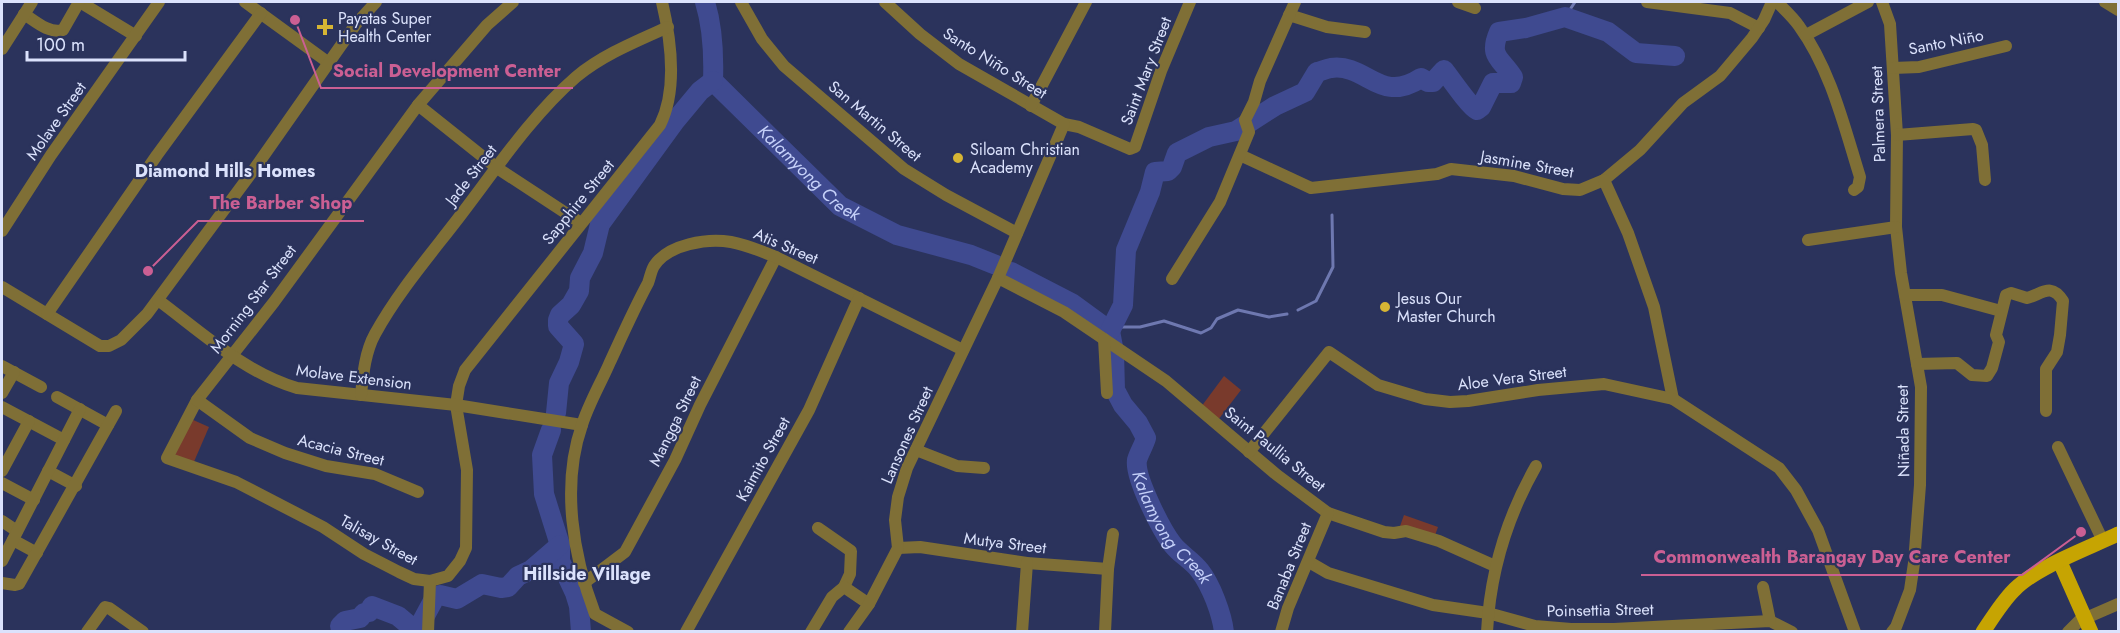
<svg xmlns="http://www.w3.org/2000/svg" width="2120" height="633" font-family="Jost,sans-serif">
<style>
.green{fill:#793a2c}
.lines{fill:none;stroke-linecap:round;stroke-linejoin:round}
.stream{stroke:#6e78b0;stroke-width:3}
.river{stroke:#3f4a90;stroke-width:20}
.minor{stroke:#7f6f36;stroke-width:12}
.major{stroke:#c6a402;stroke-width:15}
.poi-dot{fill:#d6b534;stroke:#2b335c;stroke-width:2}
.labels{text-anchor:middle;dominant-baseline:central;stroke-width:4.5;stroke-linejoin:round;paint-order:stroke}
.poi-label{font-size:16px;fill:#dbe2fc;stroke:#2b335c;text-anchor:start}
.street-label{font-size:16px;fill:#dbe2fc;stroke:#2b335c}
.water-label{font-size:18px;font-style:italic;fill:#c5d0f9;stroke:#2b335c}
.neighbourhood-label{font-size:18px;font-weight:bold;fill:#dbe2fc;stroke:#2b335c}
.leader{fill:none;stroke:#cb5f93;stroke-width:2}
.callout-dot{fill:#cb5f93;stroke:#2b335c;stroke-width:2}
.callout-label{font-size:18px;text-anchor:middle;font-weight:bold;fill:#cb5f93;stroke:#2b335c;stroke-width:4.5;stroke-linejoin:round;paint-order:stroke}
</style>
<rect width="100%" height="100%" fill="#2b335c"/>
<!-- green -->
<g class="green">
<polygon points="1224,376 1241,390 1218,420 1201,407"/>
<polygon points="191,419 209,427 193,464 175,455"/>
<polygon points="1404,515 1438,527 1433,541 1399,529"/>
</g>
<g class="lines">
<!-- stream -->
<g class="stream">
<polyline points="1565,17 1575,2"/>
<polyline points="1298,310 1316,301 1333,267 1332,215"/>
<polyline points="1110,331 1119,327 1140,327 1164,321 1201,333 1211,328 1217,319 1238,310 1269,317 1287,314"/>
</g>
<!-- river -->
<g class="river">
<path id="s1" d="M705,2c8,26 9,51 8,79l127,125 57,29 74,20 25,10"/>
<path id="s2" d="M1011,272l62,32 37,27 4,21 1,38 8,15 15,18 8,15c-2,7 -7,15 -9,22 -3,17 25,71 36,85 8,10 20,16 27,26 11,14 22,43 24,61"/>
<path d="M1110,331l13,-26 3,-55 24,-58 5,-20 13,-1 4,-4 5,-14 32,-16 27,-6 39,-25 30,-14 12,-20c4,-1 9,-3 14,-4 36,-5 48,37 90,10l7,4h5l11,-12c6,8 26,37 33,40l4,-3 12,-24h18l2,-6c-12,-19 -25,-20 -14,-45l27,-4 39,-11 43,15 28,21 39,3"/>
<polyline points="556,413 559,383 569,362 574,344 558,326 558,320 560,315 571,305 579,291 580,278 593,253 600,224 675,121 700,91 713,81"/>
<polyline points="551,430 542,455 544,494 560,545 560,561 575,593 579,606 581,632"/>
<polyline points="340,626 345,621 360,618 364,613 369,612 372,606 398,616 411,627 420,625 434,599 440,595 457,599 482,584 501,588 508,587 518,576 531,570 560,545"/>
</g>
<!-- minor -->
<g class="minor">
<polyline points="80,2 136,36"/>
<polyline points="245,2 329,63"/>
<path d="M513,2l-26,23 -69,80 -144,197 -77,98 -30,58 69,24 87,45 41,27 35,18 15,7 16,2 18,-5 12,-15 6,-13 1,-78 -11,-65 3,-19 6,-16 195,-245c18,-36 11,-85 2,-123"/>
<polyline points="741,2 762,39 784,66 904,169 946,195 1017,233"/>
<polyline points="885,2 920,34 959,64 1064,124 1079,127 1130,149 1135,147 1161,71 1190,2"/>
<polyline points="1458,2 1475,8"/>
<polyline points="1647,2 1730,13 1759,28"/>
<path d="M1777,2c7,7 16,15 22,24 32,44 45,100 61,151l-2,10 -4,3"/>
<polyline points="1882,2 1890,24 1897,135 1896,227 1901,273 1921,387 1920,485 1914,563 1910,590 1896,627 1892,632"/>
<polyline points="2105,2 2118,10"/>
<path d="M24,14c11,7 25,20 39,16l16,-28"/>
<polyline points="1289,15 1327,27 1365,32"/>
<polyline points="1806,35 1868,2"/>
<polyline points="2,49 32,2"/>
<polyline points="1893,68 1919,67 2006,46"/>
<polyline points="418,105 497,168 581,223"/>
<polyline points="1031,106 1086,2"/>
<polyline points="1897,135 1973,129 1976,130 1982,145 1985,180"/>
<polyline points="1240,155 1311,188 1437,174 1451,169 1514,176 1563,189 1580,190 1604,180 1640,150 1683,103 1720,76 1752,38 1764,20 1772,2"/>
<polyline points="1604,180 1628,233 1654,307 1673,399"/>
<polyline points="2,231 51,155 159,2"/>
<polyline points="1808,240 1896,227"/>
<polyline points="998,278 1064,312 1166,381 1277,475 1328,513 1384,532 1394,533 1406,531 1439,541 1495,566"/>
<polyline points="1172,279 1220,202 1249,132 1245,120 1254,102 1260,81 1295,2"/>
<polyline points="2,287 100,346 109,346 121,340 147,314 255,168 356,24 376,2"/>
<polyline points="1905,295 1942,295 2001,311"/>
<path d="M158,300c43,32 87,73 139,88l159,17 126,20"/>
<polyline points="47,314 157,155 261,13"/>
<polyline points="1104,339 1107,393"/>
<path d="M1917,364l40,-1 15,12 15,1 5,-8 7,-26 -3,-7 10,-40 5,-2 16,5c15,-4 24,-16 36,3l-3,34 -3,17 -11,17v42"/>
<polyline points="2,366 41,387"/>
<polyline points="2,393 14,372"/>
<path d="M361,395c2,-20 4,-43 14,-61 23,-42 56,-80 85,-118 36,-47 72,-101 116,-139 26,-22 61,-36 92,-50"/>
<polyline points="57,397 108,425"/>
<polyline points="197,400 250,438 285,453 326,466 375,474 418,492"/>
<polyline points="2,407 64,440"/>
<polyline points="2058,447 2103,541"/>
<polyline points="916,450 957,466 984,468"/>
<polyline points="1249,452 1329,352 1378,385 1425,399 1450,402 1468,401 1538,390 1604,384 1673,399 1779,468 1796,490 1818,530 1855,632"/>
<polyline points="2,471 29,421"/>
<polyline points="48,471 76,486"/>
<polyline points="2,483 34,500"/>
<polyline points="2,521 17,531"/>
<polyline points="818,528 851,551 850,574 844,587"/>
<polyline points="13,540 37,553"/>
<polyline points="898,548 920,547 1027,563 1108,569"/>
<polyline points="2,561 80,409"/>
<polyline points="1309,562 1328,573 1433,605 1488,613 1535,626 1571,629 1614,629 1770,621 1792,632"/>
<polyline points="2,583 15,585 19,584 116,411"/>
<polyline points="584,583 625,552 675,460 700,405 776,257"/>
<polyline points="1763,587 1770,621"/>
<polyline points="87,632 105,607 109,608 143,632"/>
<polyline points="428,632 430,581"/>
<path d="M628,632l-33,-18c-22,-58 -34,-129 -13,-189 7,-22 19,-42 28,-63 12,-26 24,-53 38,-79 2,-5 3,-12 6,-17 14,-22 54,-28 77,-24 16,3 30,9 45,15l187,93"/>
<polyline points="686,632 809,410 859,298"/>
<polyline points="811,632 832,597 844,587 869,604"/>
<polyline points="849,632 869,604 898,548 895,520 898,497 907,468 998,278 1064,124"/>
<polyline points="1022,632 1027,563"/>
<polyline points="1105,632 1108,569 1113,534"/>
<polyline points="1281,632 1288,608 1328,513"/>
<path d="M1487,632c3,-59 20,-115 49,-166"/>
<polyline points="2068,632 2079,621 2118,604"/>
</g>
<!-- major -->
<g class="major">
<polyline points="2060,562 2091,632"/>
<path d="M1983,632c10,-15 19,-30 31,-42 22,-23 75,-42 104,-56"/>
</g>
</g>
<!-- markers -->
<g class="poi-dot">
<path d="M322 18h6v6h6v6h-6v6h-6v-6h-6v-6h6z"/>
<circle cx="958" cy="158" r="6"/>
<circle cx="1385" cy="307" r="6"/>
</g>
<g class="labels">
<!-- poi labels -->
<g class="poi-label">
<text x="338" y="18">Payatas Super<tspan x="338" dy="18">Health Center</tspan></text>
<text x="970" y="149">Siloam Christian<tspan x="970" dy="18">Academy</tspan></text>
<text x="1397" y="298">Jesus Our<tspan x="1397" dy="18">Master Church</tspan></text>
</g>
<!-- street labels -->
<g class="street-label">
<text transform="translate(1946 42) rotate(-11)">Santo Niño</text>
<text transform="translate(995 63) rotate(32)">Santo Niño Street</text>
<text transform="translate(1146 71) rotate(-69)">Saint Mary Street</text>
<text transform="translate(1878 114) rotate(-92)">Palmera Street</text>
<text transform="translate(56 121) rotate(-55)">Molave Street</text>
<text transform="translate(875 121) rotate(40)">San Martin Street</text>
<text transform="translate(1527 164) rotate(10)">Jasmine Street</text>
<text transform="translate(471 175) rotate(-52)">Jade Street</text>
<text transform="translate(578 202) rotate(-51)">Sapphire Street</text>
<text transform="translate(786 246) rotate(23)">Atis Street</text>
<text transform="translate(253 299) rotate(-53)">Morning Star Street</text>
<text transform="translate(354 377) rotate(7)">Molave Extension</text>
<text transform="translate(1512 378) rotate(-7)">Aloe Vera Street</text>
<text transform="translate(675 421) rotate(-64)">Mangga Street</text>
<text transform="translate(1903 431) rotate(-91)">Niñada Street</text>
<text transform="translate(907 435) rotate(-66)">Lansones Street</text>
<text transform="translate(1275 449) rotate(39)">Saint Paullia Street</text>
<text transform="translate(341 450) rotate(14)">Acacia Street</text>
<text transform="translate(763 459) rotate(-61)">Kaimito Street</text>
<text transform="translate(379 540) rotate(29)">Talisay Street</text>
<text transform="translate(1005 543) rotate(7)">Mutya Street</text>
<text transform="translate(1289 566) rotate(-68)">Banaba Street</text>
<text transform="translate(1600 610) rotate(-1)">Poinsettia Street</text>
</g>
<!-- water labels -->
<g class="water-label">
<text stroke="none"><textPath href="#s1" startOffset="213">Kalamyong Creek</textPath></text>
<text stroke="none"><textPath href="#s2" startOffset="334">Kalamyong Creek</textPath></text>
</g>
<!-- neighbourhood labels -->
<g class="neighbourhood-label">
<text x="225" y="171">Diamond Hills Homes</text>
<text x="587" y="574">Hillside Village</text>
</g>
</g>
<!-- callouts -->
<path class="leader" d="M295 20L321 88H573M148 271L198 221H364M2081 532L2022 575H1641"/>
<g class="callout-dot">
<circle cx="295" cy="20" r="6"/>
<circle cx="148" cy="271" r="6"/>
<circle cx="2081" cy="532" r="6"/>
</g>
<g class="callout-label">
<text x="447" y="77">Social Development Center</text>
<text x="281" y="209">The Barber Shop</text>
<text x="1832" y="563">Commonwealth Barangay Day Care Center</text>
</g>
<!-- border -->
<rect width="2120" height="633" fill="none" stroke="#dbe2fc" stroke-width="6"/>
<!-- scale -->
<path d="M27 51v9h158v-9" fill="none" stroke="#dbe2fc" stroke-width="3"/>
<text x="36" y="51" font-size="18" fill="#dbe2fc" stroke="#2b335c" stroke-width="4.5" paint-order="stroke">100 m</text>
</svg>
